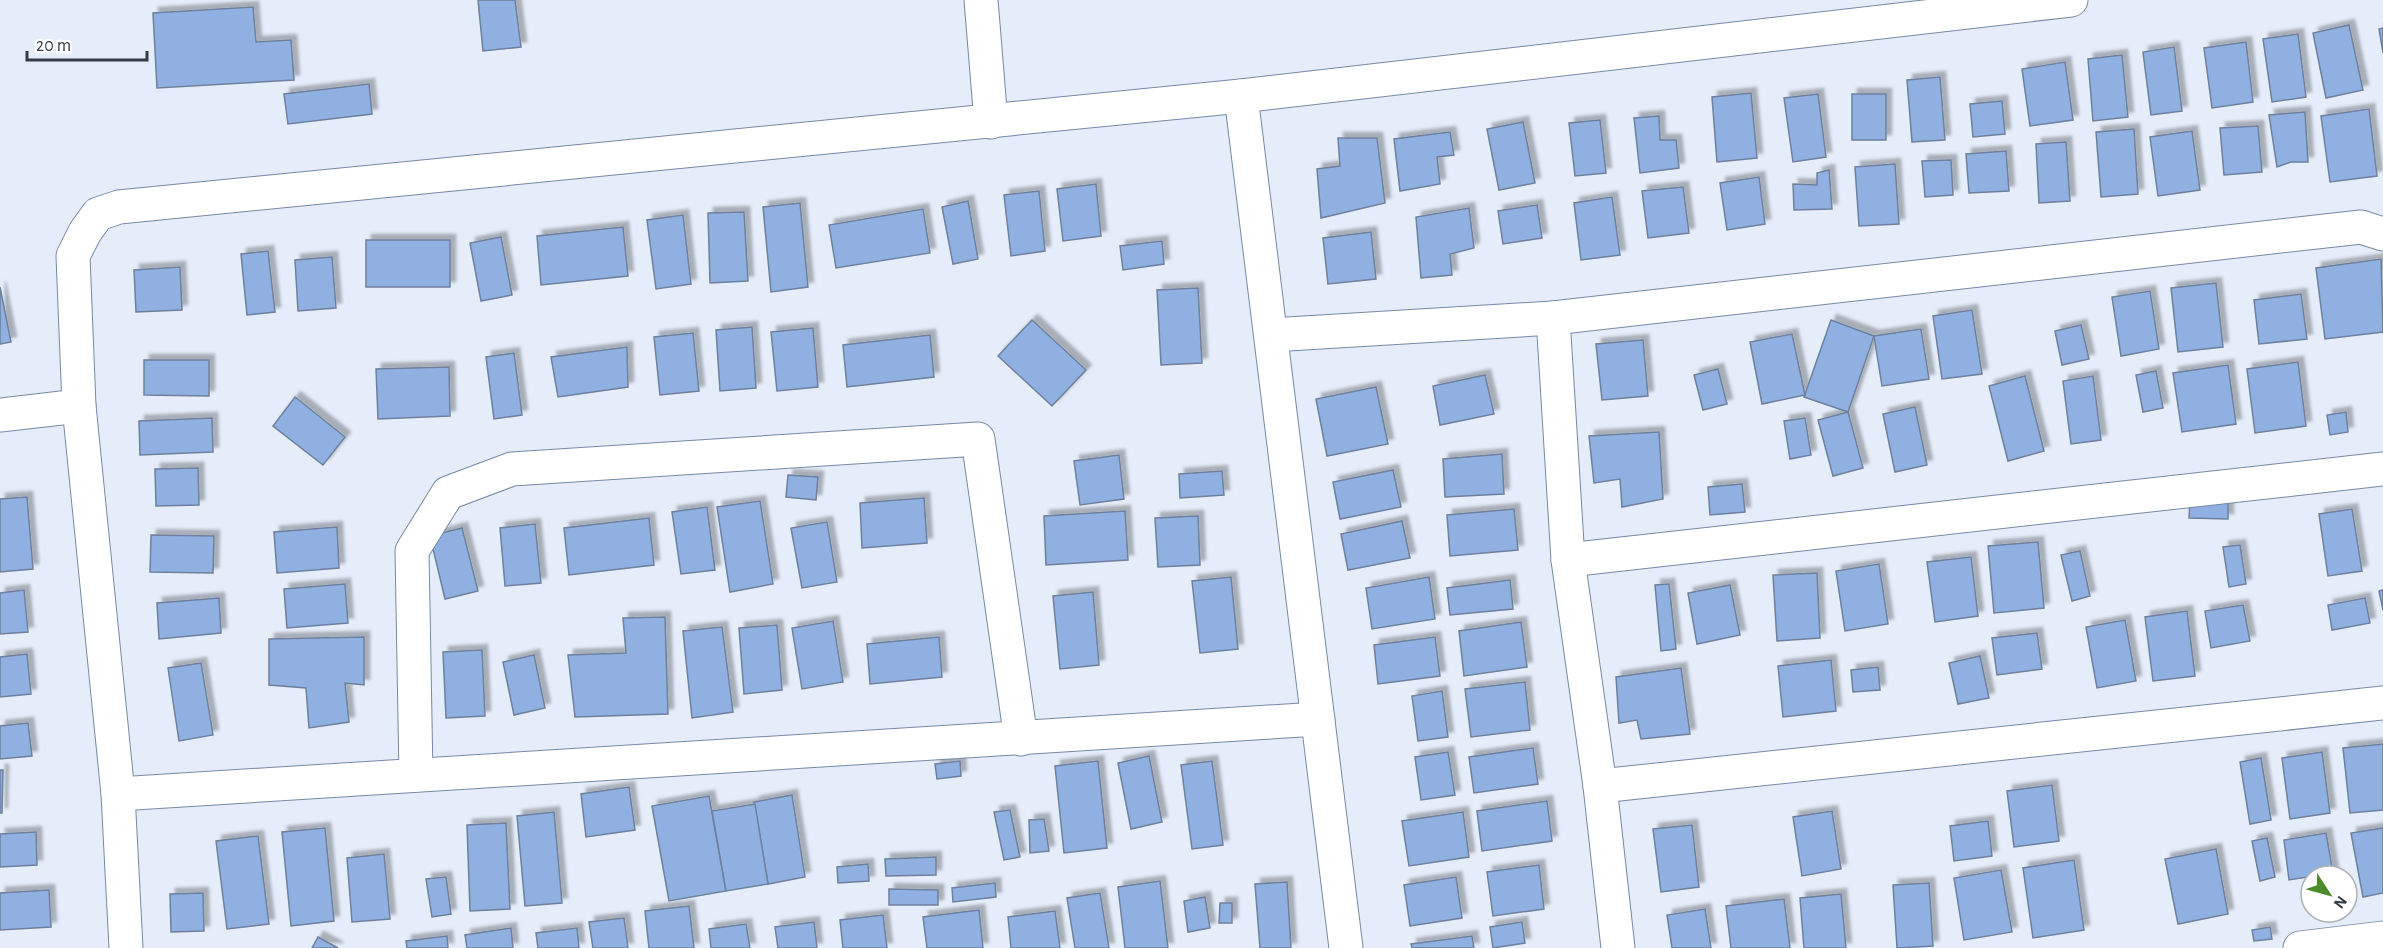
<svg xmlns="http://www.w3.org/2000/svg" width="2383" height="948" font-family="'Alegreya Sans',sans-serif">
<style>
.building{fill:#90b0e2;stroke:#6e809d;stroke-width:1.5;filter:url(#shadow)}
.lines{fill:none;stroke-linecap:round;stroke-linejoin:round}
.minor-casing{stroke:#7689a6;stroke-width:35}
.minor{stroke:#fff;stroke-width:33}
</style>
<defs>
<filter id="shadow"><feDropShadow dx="5.5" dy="-5.5" stdDeviation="1.5" flood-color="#0004"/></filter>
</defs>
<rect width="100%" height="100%" fill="#e5edfa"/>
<!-- building -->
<g class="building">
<polygon points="478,0 515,0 521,47 483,51"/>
<polygon points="253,7 256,42 291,40 294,80 157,88 153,13"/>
<polygon points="2349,25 2363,90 2326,98 2313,33"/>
<polygon points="2383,28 2383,53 2379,29"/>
<polygon points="2298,34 2306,97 2272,102 2263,39"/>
<polygon points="2246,42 2253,102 2212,108 2204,48"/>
<polygon points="2174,47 2182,111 2151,115 2143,52"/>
<polygon points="2122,55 2128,117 2093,121 2088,59"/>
<polygon points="2065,62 2073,120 2030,126 2022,69"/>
<polygon points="1940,77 1945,140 1912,142 1907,80"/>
<polygon points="369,84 372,114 288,124 284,94"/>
<polygon points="1751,93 1757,158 1717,162 1712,97"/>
<polygon points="1818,94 1826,157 1793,162 1784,98"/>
<rect x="1852" y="94" width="34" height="46"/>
<polygon points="2002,101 2005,134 1973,137 1970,104"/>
<polygon points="2369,109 2377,176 2330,182 2321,116"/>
<polygon points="2305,112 2308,162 2291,162 2277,167 2269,115"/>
<polygon points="1659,116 1660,140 1676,140 1679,168 1640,173 1634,118"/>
<polygon points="1600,120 1606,173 1575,176 1569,123"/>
<polygon points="1523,122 1535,183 1499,190 1487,129"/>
<polygon points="2258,126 2262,172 2224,175 2220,128"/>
<polygon points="2134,129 2138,194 2101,197 2096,132"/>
<polygon points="2192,131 2200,190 2158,196 2150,137"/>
<polygon points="1450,132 1454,155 1437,157 1440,184 1400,191 1394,139"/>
<polygon points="1338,138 1377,138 1385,203 1321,218 1317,169 1340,166"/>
<polygon points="2066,142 2070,201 2039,203 2036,144"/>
<polygon points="2006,151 2009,191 1969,193 1966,154"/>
<polygon points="1951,160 1953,195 1925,197 1922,161"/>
<polygon points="1895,164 1899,224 1859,226 1855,167"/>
<polygon points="1829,170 1832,209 1794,210 1793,184 1817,185 1817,173"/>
<polygon points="1759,177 1765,224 1727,230 1720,183"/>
<polygon points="1096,184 1101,236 1063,241 1057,189"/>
<polygon points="1683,187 1689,233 1648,238 1642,191"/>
<polygon points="1039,191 1045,251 1011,256 1004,195"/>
<polygon points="1612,197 1620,255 1581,260 1574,203"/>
<polygon points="968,201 978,259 953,264 942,207"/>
<polygon points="800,203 808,287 771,292 763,207"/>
<polygon points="1537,205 1542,238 1503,244 1498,211"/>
<polygon points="1469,208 1474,248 1450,254 1452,275 1421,278 1416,217"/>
<polygon points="923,209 930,253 836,268 829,225"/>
<polygon points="744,212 748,281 710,283 708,213"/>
<polygon points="683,215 691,284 656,289 647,220"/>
<polygon points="623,227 628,276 541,285 537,236"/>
<polygon points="1371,232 1376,279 1328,284 1323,238"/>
<polygon points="501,237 512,295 481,301 470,243"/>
<rect x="366" y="240" width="84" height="47"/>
<polygon points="1162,241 1164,264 1123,270 1120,246"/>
<polygon points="268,251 275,312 247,315 241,254"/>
<polygon points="332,257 336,308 298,311 295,260"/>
<polygon points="2381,259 2383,332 2325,339 2316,268"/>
<polygon points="180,267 182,310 136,312 134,270"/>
<polygon points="2216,283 2223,347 2178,352 2171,288"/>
<polygon points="0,287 11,342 0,344"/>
<polygon points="1198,288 1202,363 1161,365 1157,290"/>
<polygon points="2150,291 2159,349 2121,356 2112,297"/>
<polygon points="2301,294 2307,339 2259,344 2254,300"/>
<polygon points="1972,310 1982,374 1942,379 1933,316"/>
<polygon points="1032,320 1086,370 1052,406 998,356"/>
<polygon points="1831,320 1874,336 1848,412 1804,397"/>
<polygon points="2081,325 2089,359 2062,365 2055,331"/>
<polygon points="752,327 756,388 720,391 716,330"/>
<polygon points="813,328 818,387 777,391 771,332"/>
<polygon points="1921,329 1929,379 1882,386 1874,336"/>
<polygon points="693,333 699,391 660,395 654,337"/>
<polygon points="1792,334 1805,395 1762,404 1750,342"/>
<polygon points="930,335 934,377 847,387 843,345"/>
<polygon points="1643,340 1648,396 1602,400 1596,344"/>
<polygon points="627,347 628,387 558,397 551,357"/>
<polygon points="514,353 522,415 494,419 486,357"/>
<polygon points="144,360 209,360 209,396 144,395"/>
<polygon points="2298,362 2306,426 2255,433 2247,369"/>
<polygon points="2228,365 2236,424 2182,432 2173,373"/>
<polygon points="449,367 450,416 378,419 376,369"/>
<polygon points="1718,369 1727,404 1703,410 1694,375"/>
<polygon points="2156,371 2163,408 2143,412 2136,375"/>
<polygon points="1485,375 1494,414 1440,425 1433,386"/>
<polygon points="2025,376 2044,451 2008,461 1989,386"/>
<polygon points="2093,376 2101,440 2071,444 2063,381"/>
<polygon points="1376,387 1388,444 1327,456 1316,399"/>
<polygon points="295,397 345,437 323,465 273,426"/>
<polygon points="1915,407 1927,465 1895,472 1883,414"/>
<polygon points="1848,412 1863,468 1833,476 1818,420"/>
<polygon points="2346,412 2348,432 2330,435 2327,415"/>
<polygon points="212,418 213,452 140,455 139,421"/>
<polygon points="1805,418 1811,455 1790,459 1784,421"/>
<polygon points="1659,432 1663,499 1622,507 1620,479 1594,483 1589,436"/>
<polygon points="1502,454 1504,494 1445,497 1443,459"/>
<polygon points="1119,455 1124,499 1080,505 1074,461"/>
<polygon points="198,468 199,505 156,506 155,469"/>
<polygon points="1393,470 1401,507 1340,519 1333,482"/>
<polygon points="1222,471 1224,495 1180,498 1179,474"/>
<polygon points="788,475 818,477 816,500 786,497"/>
<polygon points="1742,484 1745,512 1710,515 1708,487"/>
<polygon points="27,497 33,569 0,572 0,499"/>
<polygon points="924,498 927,543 862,548 860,503"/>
<polygon points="2190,500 2228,501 2228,519 2189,518"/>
<polygon points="760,501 773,584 730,592 717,507"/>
<polygon points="707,507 715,570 681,574 672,512"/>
<polygon points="1514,509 1518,550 1450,556 1447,515"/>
<polygon points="2352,509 2362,571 2328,576 2319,514"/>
<polygon points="1125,511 1128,560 1046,565 1044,516"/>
<polygon points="1198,516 1200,565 1158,567 1155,518"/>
<polygon points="649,518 654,565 569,575 564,528"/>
<polygon points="1402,521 1410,558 1348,570 1341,534"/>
<polygon points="827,522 837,582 802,588 791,528"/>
<polygon points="535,524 541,583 505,586 500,528"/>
<polygon points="337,527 339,568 277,573 274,532"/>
<polygon points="462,528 478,591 445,599 430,536"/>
<polygon points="151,535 214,536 213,573 150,572"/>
<polygon points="2038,542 2044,608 1994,613 1988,546"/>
<polygon points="2240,545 2246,584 2229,587 2223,547"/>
<polygon points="2080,551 2090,596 2072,601 2061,555"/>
<polygon points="1971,557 1978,616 1935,622 1927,562"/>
<polygon points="1879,564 1888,624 1845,631 1836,571"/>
<polygon points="1817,573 1820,638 1777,641 1773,575"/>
<polygon points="1231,577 1238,649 1200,653 1192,581"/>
<polygon points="1429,577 1435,619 1372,629 1366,588"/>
<polygon points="1510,580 1513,609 1450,615 1447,588"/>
<polygon points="345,584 348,623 287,628 284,589"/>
<polygon points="1669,584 1676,649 1661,651 1655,585"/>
<polygon points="1730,585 1740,635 1697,644 1688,593"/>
<polygon points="24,590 28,632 0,634 0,593"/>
<polygon points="2383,590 2383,610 2379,591"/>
<polygon points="1093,592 1099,665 1060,669 1053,596"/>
<polygon points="219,598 221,633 159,639 157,603"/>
<polygon points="2365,598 2370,623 2332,630 2328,605"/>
<polygon points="2243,605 2250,641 2211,648 2205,611"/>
<polygon points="2187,611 2195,676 2153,681 2145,617"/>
<polygon points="665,617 668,714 575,717 568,655 626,653 623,618"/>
<polygon points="2125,620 2136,681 2097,688 2086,627"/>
<polygon points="833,621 843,682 802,689 792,628"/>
<polygon points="1521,622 1527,667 1464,676 1459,631"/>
<polygon points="777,625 782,690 744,694 739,628"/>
<polygon points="722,627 733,712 692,718 683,631"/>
<polygon points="2037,633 2042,669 1997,675 1992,638"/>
<polygon points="364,637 364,685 345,683 349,722 309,728 306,688 269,685 269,639"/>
<polygon points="939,637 942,677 870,684 867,644"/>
<polygon points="1435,637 1440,676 1378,684 1374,645"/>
<polygon points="482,650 485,716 446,718 443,652"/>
<polygon points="27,654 31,694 0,697 0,657"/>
<polygon points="534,655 545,708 514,715 503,662"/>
<polygon points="1980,656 1989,698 1958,704 1949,663"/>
<polygon points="1831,660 1836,711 1783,717 1778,666"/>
<polygon points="201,663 213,735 179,741 168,668"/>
<polygon points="1878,667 1880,690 1853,692 1851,670"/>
<polygon points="1681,668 1690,734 1641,739 1637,720 1619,723 1616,677"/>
<polygon points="1525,682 1530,730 1471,737 1465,689"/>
<polygon points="1442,691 1448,737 1418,741 1412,696"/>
<polygon points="28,723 32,756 0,759 0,726"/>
<polygon points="2383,744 2383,810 2350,813 2343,748"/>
<polygon points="1533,748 1538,784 1474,793 1469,757"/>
<polygon points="1448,752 1455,795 1421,800 1415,757"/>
<polygon points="2322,752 2330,813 2290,819 2282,758"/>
<polygon points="1149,756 1162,822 1131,829 1118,763"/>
<polygon points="2261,758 2271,820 2250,824 2240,762"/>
<polygon points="960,761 961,776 937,779 935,764"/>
<polygon points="1098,761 1107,848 1064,853 1055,766"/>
<polygon points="1212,761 1223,845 1192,849 1181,765"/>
<polygon points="0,770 3,770 2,813 0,813"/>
<polygon points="2052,785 2059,841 2014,847 2007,791"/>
<polygon points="629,787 635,830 586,837 581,794"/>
<polygon points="792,795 805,877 768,884 754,802"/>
<polygon points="709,796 726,891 669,901 652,806"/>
<polygon points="1547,801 1552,841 1482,851 1477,811"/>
<polygon points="755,804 768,884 726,891 712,811"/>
<polygon points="1010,810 1020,857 1004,860 994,812"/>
<polygon points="1832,811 1841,869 1802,876 1793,817"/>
<polygon points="554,812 562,903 525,906 517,816"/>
<polygon points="1463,812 1469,857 1409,866 1402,821"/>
<polygon points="1044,819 1049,851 1030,853 1029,820"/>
<polygon points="1988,821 1992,856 1954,861 1950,826"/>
<polygon points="506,823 510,909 470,911 467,825"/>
<polygon points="1692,825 1699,887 1661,892 1653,829"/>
<polygon points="325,828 334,921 291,926 282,832"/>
<polygon points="2383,828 2383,893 2363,897 2351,833"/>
<polygon points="36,832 37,865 0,867 0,834"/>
<polygon points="2326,833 2333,873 2289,880 2284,840"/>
<polygon points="258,836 269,924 227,929 216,841"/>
<polygon points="2267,838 2275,877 2260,881 2252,841"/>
<polygon points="2216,849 2228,914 2178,924 2165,859"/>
<polygon points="384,854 390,919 352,922 347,858"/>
<polygon points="936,857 936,875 886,876 885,859"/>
<polygon points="2074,860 2084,930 2033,938 2023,868"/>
<polygon points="868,864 869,881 838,883 837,867"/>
<polygon points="1539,865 1544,909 1493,916 1487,872"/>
<polygon points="2001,870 2012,932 1964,940 1954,878"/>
<polygon points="446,877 451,914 432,917 426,879"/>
<polygon points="1456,877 1462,918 1410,926 1404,885"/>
<polygon points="1160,881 1168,948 1125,948 1118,887"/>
<polygon points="1287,882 1291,948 1260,948 1255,884"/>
<polygon points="995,883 996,897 953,902 952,888"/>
<polygon points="1929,883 1933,946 1897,948 1893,885"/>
<polygon points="889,889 938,890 938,905 889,905"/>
<polygon points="49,890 51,927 0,930 0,893"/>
<polygon points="203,893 204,931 171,932 170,894"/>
<polygon points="1100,893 1109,948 1075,948 1067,898"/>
<polygon points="1841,894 1846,948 1804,948 1800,898"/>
<polygon points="1205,897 1210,928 1188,932 1184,901"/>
<polygon points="1784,899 1790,948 1731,948 1726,906"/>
<polygon points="1220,903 1232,903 1232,923 1219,923"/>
<polygon points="689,906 694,948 649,948 645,911"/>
<polygon points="1705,909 1711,948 1672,948 1667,915"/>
<polygon points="979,910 983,948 927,948 923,917"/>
<polygon points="1055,911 1060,948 1011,948 1008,917"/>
<polygon points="883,915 887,948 843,948 840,920"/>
<polygon points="624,918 628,948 593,948 589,922"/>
<polygon points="814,922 817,948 778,948 775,927"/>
<polygon points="1522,922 1525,943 1493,948 1490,927"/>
<polygon points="746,924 750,948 711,948 709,929"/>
<polygon points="2270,927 2272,939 2254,941 2252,930"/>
<polygon points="511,928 513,948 467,948 465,935"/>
<polygon points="577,928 579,948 538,948 536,933"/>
<polygon points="447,936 448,948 407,948 406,941"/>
<polygon points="1472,936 1474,948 1412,948 1411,944"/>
<polygon points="318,937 338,948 312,948"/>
</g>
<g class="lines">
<!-- minor casing -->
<g class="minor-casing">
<g id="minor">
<polyline points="981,0 991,122"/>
<polyline points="1241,96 1346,948"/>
<polyline points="1271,335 1553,318"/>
<polyline points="0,415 79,406"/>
<polyline points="1568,560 2383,469"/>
<polyline points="416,775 412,551 448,493 512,469 978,439 1021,739"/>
<polyline points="1600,786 2383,703"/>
<polyline points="118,794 1318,719"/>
<polyline points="126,948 118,794 79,406 73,256 85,232 98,214 119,207 1241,96 2071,0"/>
<polyline points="1618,948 1600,786 1568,560 1553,318 2361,227 2383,234"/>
<polyline points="2300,948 2383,938"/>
</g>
</g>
<!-- minor -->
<use href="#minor" class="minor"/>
</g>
<!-- north arrow -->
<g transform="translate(2329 894) rotate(126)"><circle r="28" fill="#ffffff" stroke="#aeb1b6" stroke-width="1.5"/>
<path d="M0-4.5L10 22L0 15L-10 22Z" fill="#4c8b2b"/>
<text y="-9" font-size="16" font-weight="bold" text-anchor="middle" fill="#343c48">N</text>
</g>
<!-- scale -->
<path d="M27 51v9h120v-9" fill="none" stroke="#343c48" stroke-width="3"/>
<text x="36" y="51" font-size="18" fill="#343c48" stroke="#ffffff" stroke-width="4.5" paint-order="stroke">20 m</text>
</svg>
